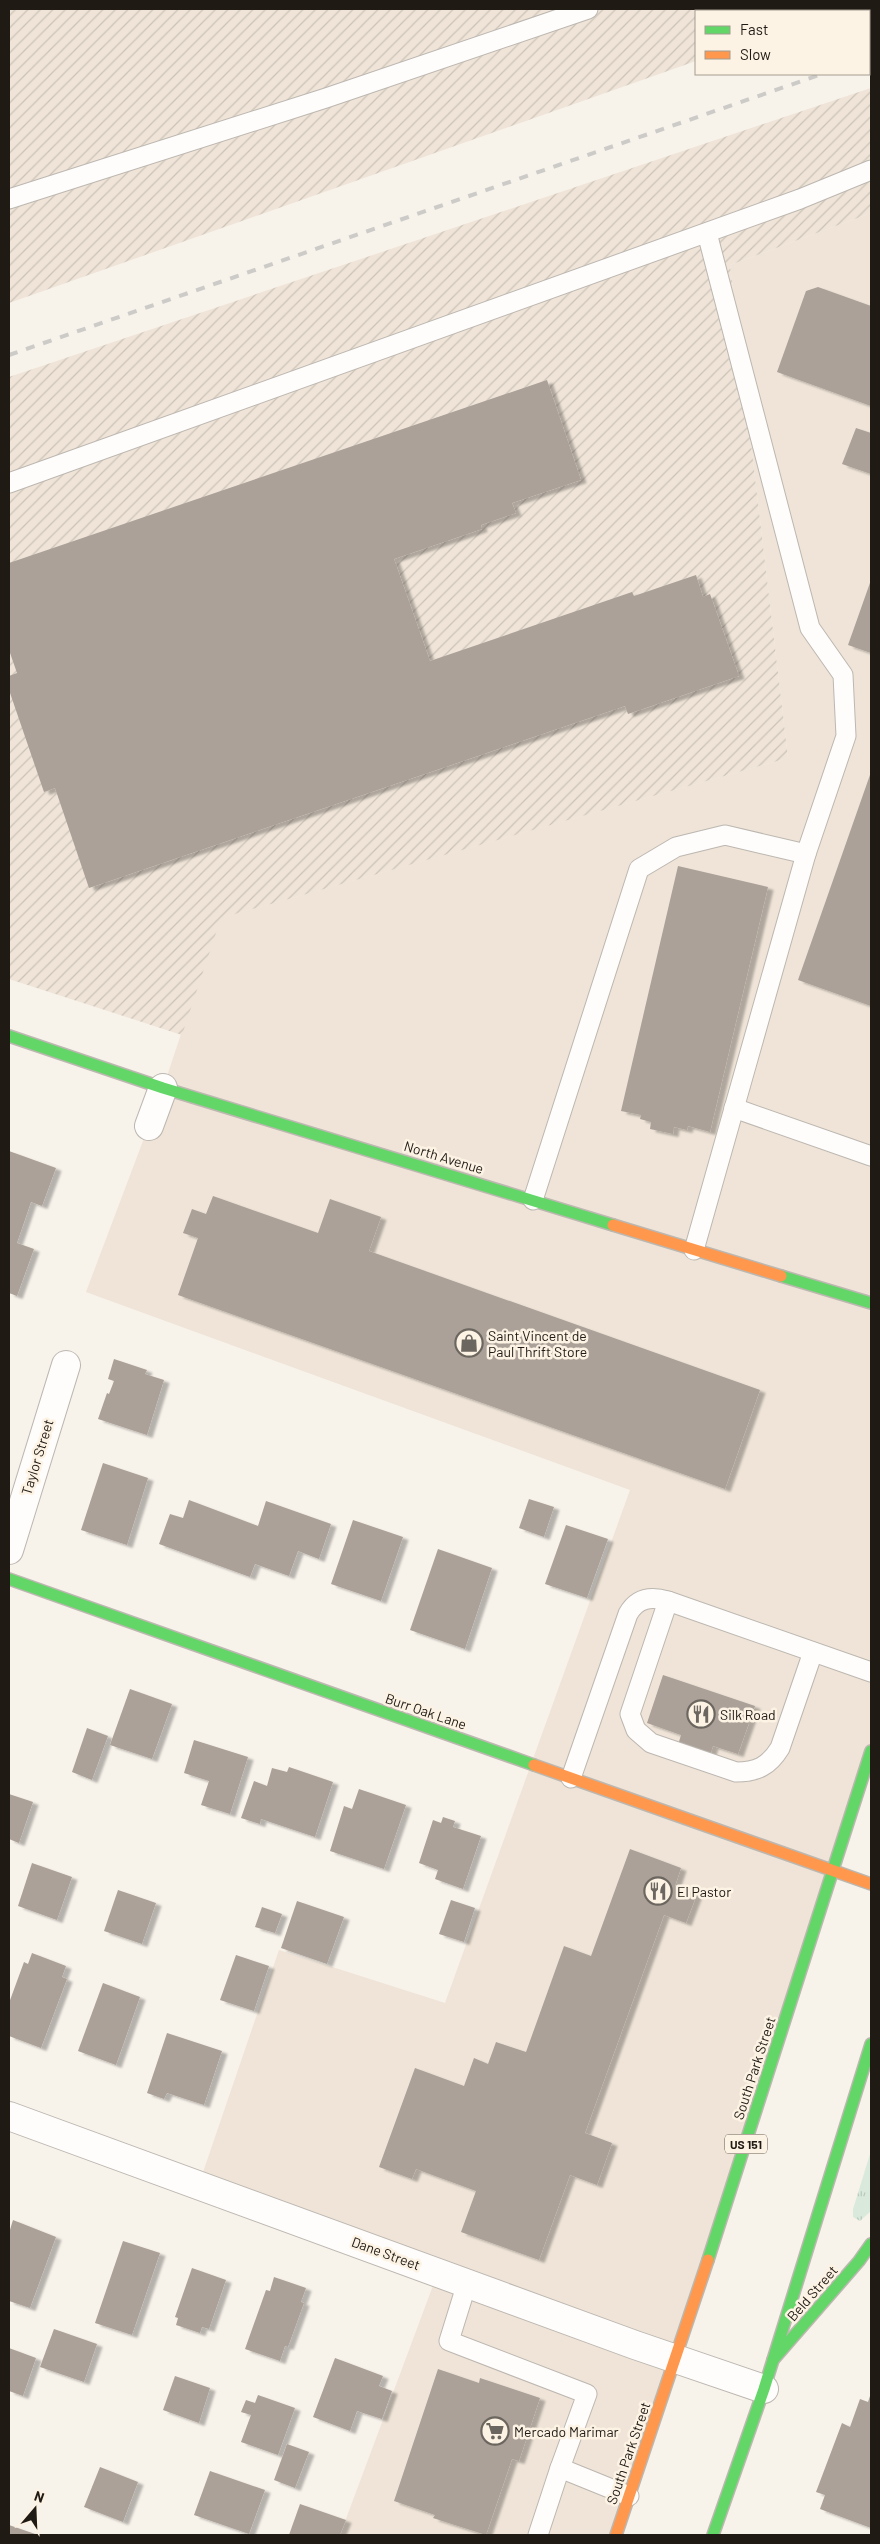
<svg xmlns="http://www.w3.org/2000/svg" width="880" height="2544" font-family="Barlow,sans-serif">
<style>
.commercial{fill:#efe4d7}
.industrial{fill:url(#industrial-furrows)}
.grass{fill:url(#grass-tufts)}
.building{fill:#aba198;filter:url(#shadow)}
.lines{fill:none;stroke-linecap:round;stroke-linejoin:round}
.lane-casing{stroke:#bcb7b0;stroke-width:21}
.street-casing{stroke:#bcb7b0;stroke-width:30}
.fast-casing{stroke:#bcb7b0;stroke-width:14}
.slow-casing{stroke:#bcb7b0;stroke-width:14}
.lane{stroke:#fefdfc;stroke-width:19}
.street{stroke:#fefdfc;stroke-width:28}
.fast{stroke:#63d668;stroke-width:11}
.slow{stroke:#ff974d;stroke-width:11}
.rail{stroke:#cccbc8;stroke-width:4;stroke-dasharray:9 9;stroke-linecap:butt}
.labels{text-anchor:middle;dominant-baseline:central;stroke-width:5;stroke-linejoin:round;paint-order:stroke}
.shield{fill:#fdf3e4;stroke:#625b52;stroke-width:1}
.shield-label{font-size:12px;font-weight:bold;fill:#1f1a14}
.street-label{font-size:14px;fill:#1f1a14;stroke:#fdf3e4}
.poi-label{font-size:14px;fill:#1f1a14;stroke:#fdf3e4;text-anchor:start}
</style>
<defs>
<pattern id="industrial-furrows" width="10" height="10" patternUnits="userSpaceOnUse" patternTransform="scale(1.25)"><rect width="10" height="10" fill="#efe4d7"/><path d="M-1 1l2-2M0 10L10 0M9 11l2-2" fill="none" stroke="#ccc3b8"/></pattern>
<pattern id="grass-tufts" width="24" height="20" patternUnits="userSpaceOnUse" patternTransform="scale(1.25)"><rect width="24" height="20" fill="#d9eadc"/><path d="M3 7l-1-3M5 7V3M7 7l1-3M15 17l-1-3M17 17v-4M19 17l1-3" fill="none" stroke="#bac8bc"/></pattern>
<filter id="shadow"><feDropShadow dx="5.5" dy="3" stdDeviation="1" flood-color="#0004"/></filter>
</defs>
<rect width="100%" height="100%" fill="#f7f2ea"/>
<!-- commercial -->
<polygon class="commercial" points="871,213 871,1751 616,2535 340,2535 434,2283 199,2184 279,1950 445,2003 630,1490 86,1292 163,1088 220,918 788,758 730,265"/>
<!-- industrial -->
<g class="industrial">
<polygon points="9,9 844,9 837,11 696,11 696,61 9,303"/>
<polygon points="871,88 871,213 730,265 788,758 221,918 182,1035 9,979 9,377"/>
</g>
<!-- grass -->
<polygon class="grass" points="871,2151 871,2211 860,2221 853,2217 853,2209"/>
<!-- building -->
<g class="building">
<polygon points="818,287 871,306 871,406 777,372 806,291"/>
<polygon points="547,380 581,480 512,503 516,513 481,525 482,529 394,559 430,661 632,592 634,596 696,575 703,597 710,594 739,676 628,714 625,706 89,888 55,788 44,792 9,690 9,676 17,673 9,650 9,563"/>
<polygon points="856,428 871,433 871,474 842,464"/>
<polygon points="871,580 871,653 848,645"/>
<polygon points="871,772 871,1006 798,980"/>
<polygon points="678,866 768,887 710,1132 688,1126 687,1130 674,1127 673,1134 650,1129 651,1122 640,1119 641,1115 621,1111"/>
<polygon points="9,1151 56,1168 42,1206 31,1202 17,1243 34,1249 17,1296 9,1293"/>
<polygon points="213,1196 318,1233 330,1199 381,1217 369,1251 760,1390 725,1489 178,1295 198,1238 183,1233 192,1209 206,1214"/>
<polygon points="114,1359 147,1370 145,1374 164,1380 147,1435 98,1419 107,1393 109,1394 114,1381 108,1379"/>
<polygon points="103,1463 148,1478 127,1545 81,1530"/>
<polygon points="529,1499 554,1507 544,1537 519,1528"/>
<polygon points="189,1500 258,1526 266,1501 331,1524 319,1559 298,1551 289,1576 255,1564 250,1577 159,1544 170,1514 183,1518"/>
<polygon points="353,1520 403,1537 381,1601 331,1584"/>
<polygon points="566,1525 608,1539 587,1598 545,1584"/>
<polygon points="438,1549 492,1568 465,1649 410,1630"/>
<polygon points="663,1675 755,1706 738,1754 713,1746 710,1756 678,1745 681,1735 647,1723"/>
<polygon points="130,1689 172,1704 152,1759 110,1745"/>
<polygon points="87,1728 108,1736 92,1780 72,1772"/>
<polygon points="194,1740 248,1757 230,1814 201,1805 209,1781 184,1773"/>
<polygon points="289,1767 333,1782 315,1837 261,1819 260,1824 241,1818 254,1781 267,1786 272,1768 287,1772"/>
<polygon points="359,1789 406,1805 384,1869 330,1851 344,1806 352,1809"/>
<polygon points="9,1794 33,1802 19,1843 9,1839"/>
<polygon points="443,1817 455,1821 453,1827 481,1836 463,1889 435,1879 438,1870 419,1863 433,1820 441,1823"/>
<polygon points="630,1849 681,1868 675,1886 697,1894 686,1923 664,1915 585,2133 612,2143 597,2185 570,2175 539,2260 461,2232 476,2191 416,2169 412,2179 379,2167 415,2068 464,2086 474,2058 488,2064 496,2042 526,2052 564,1946 591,1956"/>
<polygon points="32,1863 72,1877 57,1920 18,1906"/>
<polygon points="118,1890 156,1903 142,1944 104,1931"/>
<polygon points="451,1900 475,1908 464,1942 439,1934"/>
<polygon points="297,1901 344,1917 327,1964 281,1948"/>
<polygon points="262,1907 282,1914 275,1933 255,1927"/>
<polygon points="32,1953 66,1966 62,1977 67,1979 41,2048 9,2036 9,2003 24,1962 28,1964"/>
<polygon points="236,1955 269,1966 254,2011 220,2000"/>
<polygon points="103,1983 140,1997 116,2065 78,2051"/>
<polygon points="167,2033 222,2051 204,2105 167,2093 164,2099 147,2093"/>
<polygon points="13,2220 56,2237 30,2308 9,2301 9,2233"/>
<polygon points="123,2241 160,2253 132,2335 95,2323"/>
<polygon points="192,2268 226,2280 209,2329 202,2327 200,2333 176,2325 178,2318 175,2317"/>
<polygon points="274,2277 306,2288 301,2302 304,2303 288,2347 285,2346 280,2361 245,2349 266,2290 270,2291"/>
<polygon points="54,2329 97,2344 84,2382 40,2367"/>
<polygon points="9,2348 36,2358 23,2396 9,2391"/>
<polygon points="335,2358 383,2376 379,2386 392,2391 382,2419 357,2411 350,2431 313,2417"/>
<polygon points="438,2369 479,2383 480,2378 540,2398 519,2461 512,2459 486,2535 433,2518 435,2515 394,2501"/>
<polygon points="175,2376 210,2388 199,2423 163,2410"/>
<polygon points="871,2393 871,2528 820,2509 825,2495 816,2492 842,2423 850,2427 860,2399 868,2402"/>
<polygon points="258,2395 295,2408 278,2455 241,2442 251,2415 241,2412 246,2400 255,2403"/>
<polygon points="287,2444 309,2452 295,2488 274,2480"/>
<polygon points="100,2467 138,2482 123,2522 84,2507"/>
<polygon points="210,2471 265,2490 249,2534 194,2515"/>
<polygon points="300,2504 346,2520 340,2535 289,2535"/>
<polygon points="9,2525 38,2535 9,2535"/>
</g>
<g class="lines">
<!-- lane casing -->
<g class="lane-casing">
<g id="lane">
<polyline points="9,199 326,98 588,9"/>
<polyline points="9,483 800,199 871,170"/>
<polyline points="734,1108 871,1156"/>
<polyline points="533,1200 639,869 676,847 725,835 806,854"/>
<polyline points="694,1250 806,854 846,736 843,675 810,628 707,233"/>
<path d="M668,1601l-38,113 6,16 15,13 85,29c21,0 33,-6 44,-24l33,-96"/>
<path d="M571,1778l57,-164c9,-16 23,-18 40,-13l203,71"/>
<polyline points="467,2283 449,2341 587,2394 560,2468 629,2496"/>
<polyline points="538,2535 560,2468"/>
</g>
</g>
<!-- street casing -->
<g class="street-casing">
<g id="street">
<polyline points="149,1126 163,1088"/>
<polyline points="9,1550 66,1365"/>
<polyline points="9,2116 635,2345 764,2389"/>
</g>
</g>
<!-- fast casing -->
<g class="fast-casing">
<g id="fast">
<polyline points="9,1036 163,1088 613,1225"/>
<polyline points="781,1276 871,1303"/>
<polyline points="9,1579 534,1765"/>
<polyline points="708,2260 871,1751"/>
<polyline points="773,2360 859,2261 871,2244"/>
<polyline points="713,2535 764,2389 871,2044"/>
</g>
</g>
<!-- slow casing -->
<g class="slow-casing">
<g id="slow">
<polyline points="613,1225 781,1276"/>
<polyline points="534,1765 871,1884"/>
<polyline points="616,2535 708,2260"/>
</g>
</g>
<!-- lane -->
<use href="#lane" class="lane"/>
<!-- street -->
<use href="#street" class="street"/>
<!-- fast -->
<use href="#fast" class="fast"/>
<!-- slow -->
<use href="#slow" class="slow"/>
<!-- rail -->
<g class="rail">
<polyline points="869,57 871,56"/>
<polyline points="9,355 822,74"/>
</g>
</g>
<!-- icons -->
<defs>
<g id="shop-ring" transform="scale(1.4375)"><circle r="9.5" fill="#fdf3e4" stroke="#6b665f" stroke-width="1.5"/><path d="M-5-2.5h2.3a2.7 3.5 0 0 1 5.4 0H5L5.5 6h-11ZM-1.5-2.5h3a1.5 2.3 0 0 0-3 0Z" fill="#6b665f"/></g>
<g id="restaurant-ring" transform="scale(1.4375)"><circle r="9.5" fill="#fdf3e4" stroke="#6b665f" stroke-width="1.5"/><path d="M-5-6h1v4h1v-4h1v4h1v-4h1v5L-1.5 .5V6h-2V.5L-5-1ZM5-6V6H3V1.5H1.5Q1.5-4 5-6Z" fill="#6b665f"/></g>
<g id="supermarket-ring" transform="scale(1.4375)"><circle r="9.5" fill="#fdf3e4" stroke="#6b665f" stroke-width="1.5"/><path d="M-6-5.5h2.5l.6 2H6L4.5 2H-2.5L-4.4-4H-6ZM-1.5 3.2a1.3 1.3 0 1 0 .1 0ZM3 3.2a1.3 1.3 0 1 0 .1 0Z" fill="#6b665f"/></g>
</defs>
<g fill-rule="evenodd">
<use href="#shop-ring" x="469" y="1343"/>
<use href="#restaurant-ring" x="701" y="1714"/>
<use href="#restaurant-ring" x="658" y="1891"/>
<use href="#supermarket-ring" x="495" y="2431"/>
</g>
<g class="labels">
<!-- shield labels -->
<rect class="shield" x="725" y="2134.5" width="42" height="19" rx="4"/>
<g class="shield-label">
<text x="746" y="2144">US 151</text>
</g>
<!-- street labels -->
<g class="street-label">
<text transform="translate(444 1157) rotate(17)">North Avenue</text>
<text transform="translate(37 1457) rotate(-73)">Taylor Street</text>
<text transform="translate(426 1711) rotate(19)">Burr Oak Lane</text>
<text transform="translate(754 2068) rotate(-72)">South Park Street</text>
<text transform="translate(386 2253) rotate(20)">Dane Street</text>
<text transform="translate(812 2293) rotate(-49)">Beld Street</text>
<text transform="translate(628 2453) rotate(-71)">South Park Street</text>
</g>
<!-- poi labels -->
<g class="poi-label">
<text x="488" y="1335">Saint Vincent de<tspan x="488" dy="16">Paul Thrift Store</tspan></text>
<text x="720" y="1714">Silk Road</text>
<text x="677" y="1891">El Pastor</text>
<text x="514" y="2431">Mercado Marimar</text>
</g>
</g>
<!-- border -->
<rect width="880" height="2544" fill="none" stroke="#1f1a14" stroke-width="20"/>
<!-- legend -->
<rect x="695" y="10" width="175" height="65" fill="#fdf3e4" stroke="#a49c91"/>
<rect x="705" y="26" width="25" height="8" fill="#63d668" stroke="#a49c91"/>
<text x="740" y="35" font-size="15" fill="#1f1a14">Fast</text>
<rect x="705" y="51" width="25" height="8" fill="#ff974d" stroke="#a49c91"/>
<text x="740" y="60" font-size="15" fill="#1f1a14">Slow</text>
<!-- north arrow -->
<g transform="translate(35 2509) rotate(19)" stroke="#fdf3e4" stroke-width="4" paint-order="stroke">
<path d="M0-4L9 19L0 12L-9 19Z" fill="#1f1a14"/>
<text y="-8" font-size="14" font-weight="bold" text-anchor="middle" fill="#1f1a14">N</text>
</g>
</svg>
